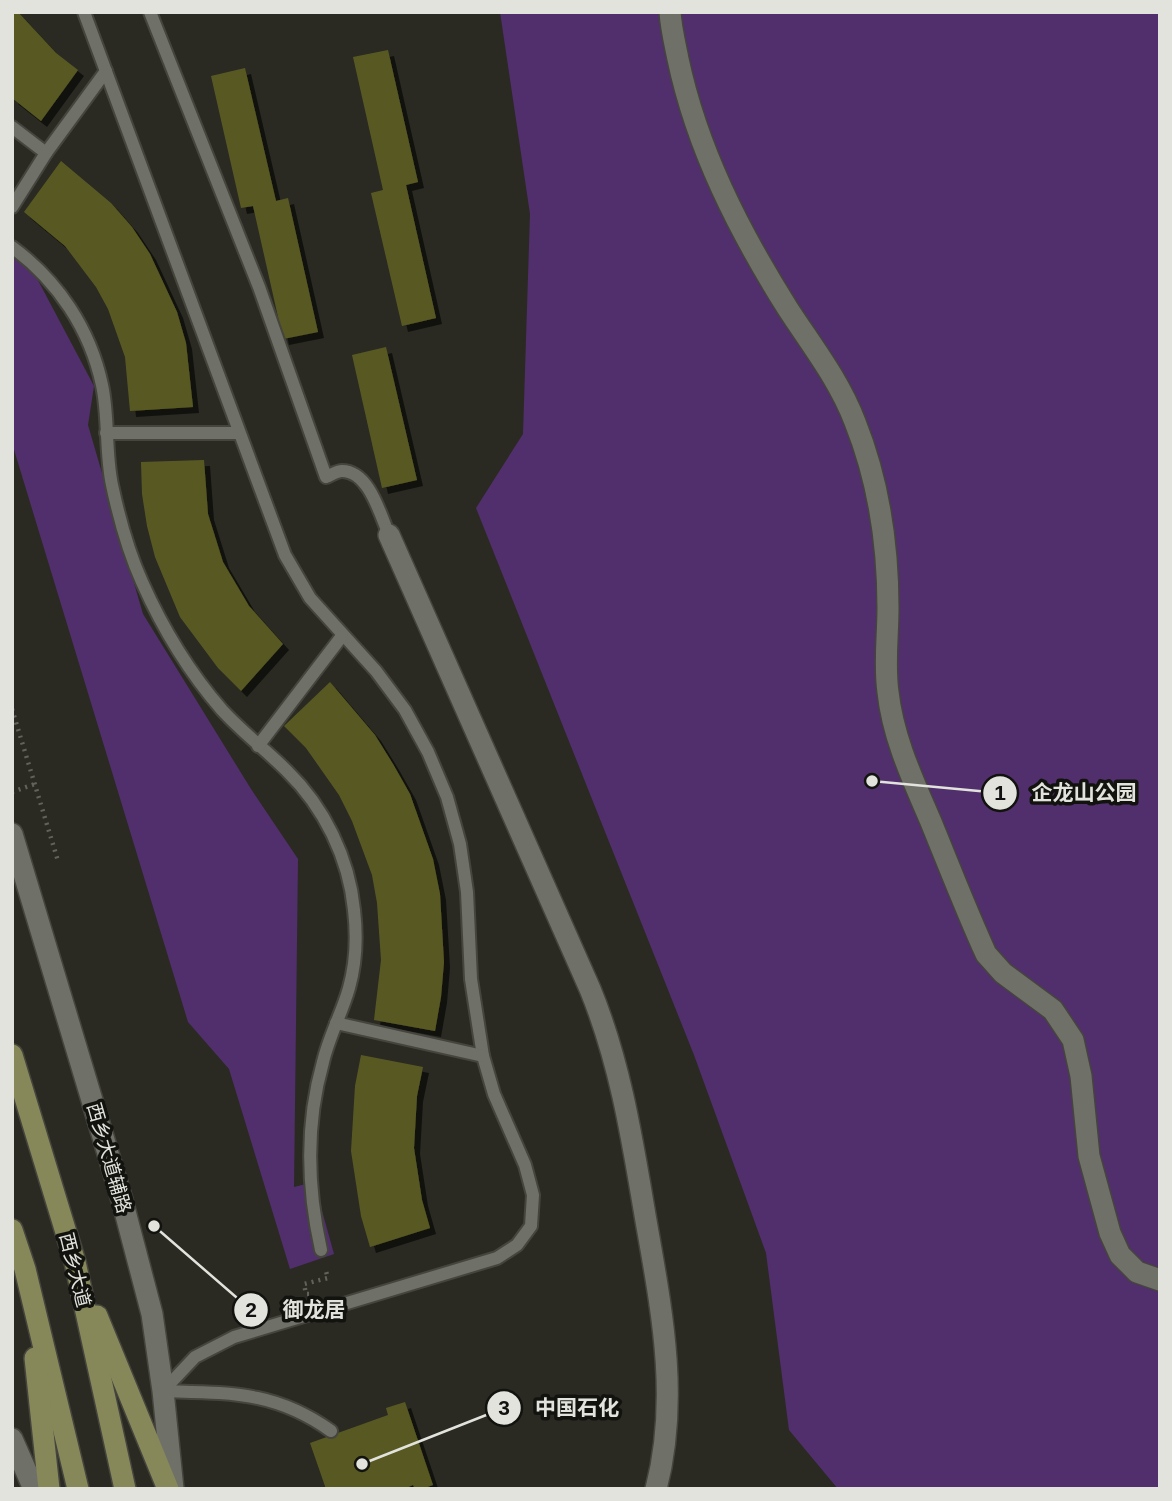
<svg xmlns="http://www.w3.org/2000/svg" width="1172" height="1501" font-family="Arial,'Noto Sans SC',sans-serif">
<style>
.green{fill:#512f6c}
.building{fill:#595923;filter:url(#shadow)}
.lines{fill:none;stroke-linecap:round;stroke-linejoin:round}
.service-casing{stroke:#45453e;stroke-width:16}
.minor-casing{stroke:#45453e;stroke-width:24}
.tertiary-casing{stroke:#45453e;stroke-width:24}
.primary-casing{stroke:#45453e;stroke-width:24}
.path{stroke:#62625b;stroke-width:4.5;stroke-dasharray:2 5;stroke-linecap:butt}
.service{stroke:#6f7067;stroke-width:12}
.minor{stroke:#6f7067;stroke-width:21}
.tertiary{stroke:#6f7067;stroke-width:21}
.primary{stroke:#868859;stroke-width:21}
.labels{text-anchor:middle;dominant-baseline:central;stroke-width:7;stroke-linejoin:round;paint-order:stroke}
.street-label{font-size:19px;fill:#e2e3dd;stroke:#12130f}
.leader{fill:none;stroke:#e2e3dd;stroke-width:2.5}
.callout-dot{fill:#e2e3dd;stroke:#12130f;stroke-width:2.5}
.mark-label{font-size:21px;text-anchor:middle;font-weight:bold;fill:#111}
.callout-label{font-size:21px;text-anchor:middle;font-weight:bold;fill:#e2e3dd;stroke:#12130f;stroke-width:7;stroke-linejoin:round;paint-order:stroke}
</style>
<defs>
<filter id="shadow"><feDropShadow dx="6" dy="6" stdDeviation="0" flood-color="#0009"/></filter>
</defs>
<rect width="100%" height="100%" fill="#2a2a23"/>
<!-- green -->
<g class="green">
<polygon points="500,12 1160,12 1160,1489 838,1489 789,1430 766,1253 694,1055 476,508 523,434 530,214"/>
<polygon points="12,245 23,252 94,386 88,425 143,614 251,789 298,859 294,1187 314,1182 334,1254 290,1269 229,1069 188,1022 12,443"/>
</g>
<!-- building -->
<g class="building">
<polygon points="12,12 18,12 56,53 78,70 41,121 12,98"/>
<polygon points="388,50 418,182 406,185 436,318 402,326 371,193 383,190 353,57"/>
<polygon points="245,68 276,201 288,198 318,332 283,339 253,206 241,208 211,76"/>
<polygon points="61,161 111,203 132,227 150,254 177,312 186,343 193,407 130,411 125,357 108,309 96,287 65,246 24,212"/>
<polygon points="386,347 417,480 382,488 352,355"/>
<polygon points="204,460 208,514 223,562 249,606 283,644 241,691 218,668 180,617 155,557 147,526 142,494 141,462"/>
<polygon points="330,682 375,735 393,764 410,794 433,859 440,894 444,962 441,997 435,1031 374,1020 381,960 377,903 372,875 352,821 339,795 306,748 284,726"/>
<polygon points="361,1055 423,1067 417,1096 414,1148 422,1200 430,1228 370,1247 361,1216 351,1151 355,1086"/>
<polygon points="405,1402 433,1485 422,1489 415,1489 413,1485 404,1489 326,1489 310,1443 388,1415 386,1408"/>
</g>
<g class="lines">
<!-- service casing -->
<g class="service-casing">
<g id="service">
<polyline points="84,12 285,555 310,598 376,671 405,710 428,752 447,797 460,844 467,892 471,979 483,1056 494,1094 525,1165 533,1195 531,1226 517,1245 497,1258 234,1337 195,1357 163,1391"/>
<path d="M150,12l109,275 67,190c5,-2 11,-6 16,-6 27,0 38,43 47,64"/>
<polyline points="12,127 46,153"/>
<polyline points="12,207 46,153 106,71"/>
<path d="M12,247c46,34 78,82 90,138 7,32 3,67 10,100 7,33 16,66 30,97 20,45 47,90 80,128 20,22 44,40 65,61 37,36 62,87 67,139 3,25 2,53 -5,78 -7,25 -20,48 -26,74 -18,63 -16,125 -2,188"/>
<polyline points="106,433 239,433"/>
<polyline points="258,746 342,636"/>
<polyline points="336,1023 483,1056"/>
<path d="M163,1391c67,2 112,0 168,40"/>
</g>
</g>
<!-- minor casing -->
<g class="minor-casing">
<g id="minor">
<path d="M670,12c1,16 5,32 8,47 19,90 61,172 110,250 24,37 51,71 67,113 24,60 33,122 33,186 0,28 -4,56 0,84 5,46 25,88 43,130 18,44 35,88 55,132l17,19 50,37 20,30 8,36 8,80 21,77 10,22 17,17 23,8"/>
<path d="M389,535l201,454c30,73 42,149 55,226 16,92 35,182 11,274"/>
</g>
</g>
<!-- tertiary casing -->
<g class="tertiary-casing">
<g id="tertiary">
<polyline points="12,834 122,1200 152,1314 163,1391 173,1489"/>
<polyline points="12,1439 34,1489"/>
</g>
</g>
<!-- primary casing -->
<g class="primary-casing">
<g id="primary">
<polyline points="12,1055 75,1262 125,1489"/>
<polyline points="12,1230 25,1269 78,1489"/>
<polyline points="97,1316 168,1489"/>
<polyline points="35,1358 49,1489"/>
</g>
</g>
<!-- path -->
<g class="path">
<polyline points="12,709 58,861"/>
<polyline points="12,792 35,784"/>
<polyline points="309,1294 306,1294 304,1284 328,1278 325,1268"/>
</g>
<!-- service -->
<use href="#service" class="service"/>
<!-- minor -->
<use href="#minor" class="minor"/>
<!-- tertiary -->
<use href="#tertiary" class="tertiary"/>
<!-- primary -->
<use href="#primary" class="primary"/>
</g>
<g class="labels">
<!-- street labels -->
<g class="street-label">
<text transform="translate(109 1158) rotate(74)">西乡大道辅路</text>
<text transform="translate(75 1270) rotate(76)">西乡大道</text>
</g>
</g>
<!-- callouts -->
<path class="leader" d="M872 781L1000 793M154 1226L251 1310M362 1464L504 1408"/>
<g class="callout-dot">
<circle cx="872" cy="781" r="7"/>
<circle cx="154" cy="1226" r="7"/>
<circle cx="362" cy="1464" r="7"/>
<circle cx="1000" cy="793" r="18"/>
<circle cx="251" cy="1310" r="18"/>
<circle cx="504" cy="1408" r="18"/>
</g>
<g class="mark-label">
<text x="1000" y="800">1</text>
<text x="251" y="1317">2</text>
<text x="504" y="1415">3</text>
</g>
<g class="callout-label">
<text x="1084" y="800">企龙山公园</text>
<text x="314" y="1317">御龙居</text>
<text x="577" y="1415">中国石化</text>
</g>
<!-- border -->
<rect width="1172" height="1501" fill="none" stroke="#e2e3dd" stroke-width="28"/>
</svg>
